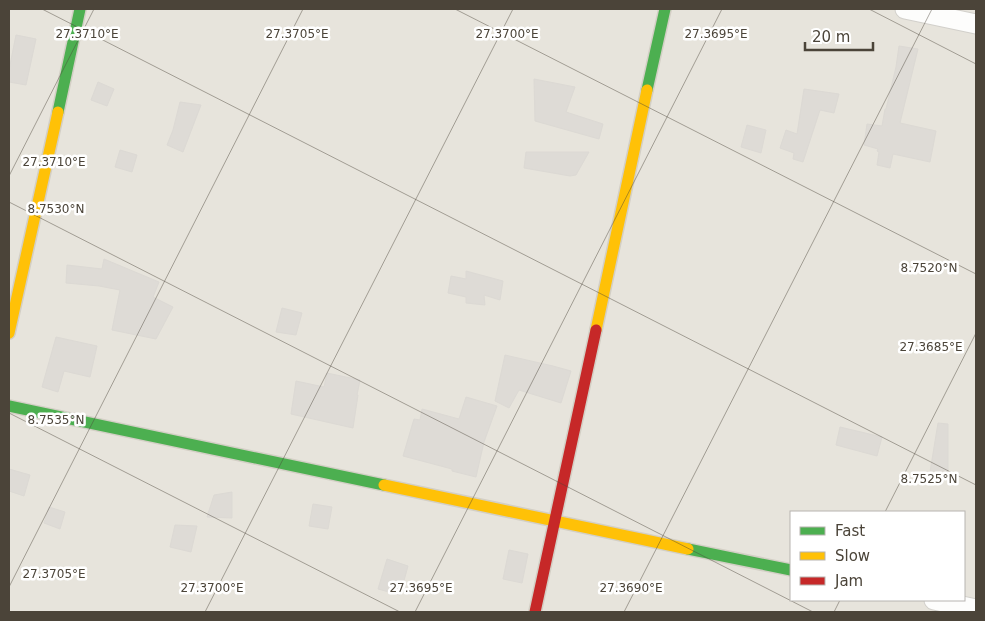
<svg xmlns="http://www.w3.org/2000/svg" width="985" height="621" font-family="'DejaVu Sans',sans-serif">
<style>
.residential{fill:#e7e4dc;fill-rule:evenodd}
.building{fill:#dedbd6;stroke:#dcd9d4}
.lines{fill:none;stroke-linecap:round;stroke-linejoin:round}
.street-casing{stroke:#d2d0cb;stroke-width:21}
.fast-casing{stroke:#d3cfc5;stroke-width:14}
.slow-casing{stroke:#d3cfc5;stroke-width:14}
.jam-casing{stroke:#d3cfc5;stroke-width:14}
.street{stroke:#fdfdfc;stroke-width:19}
.fast{stroke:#4caf50;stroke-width:11}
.slow{stroke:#ffc107;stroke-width:11}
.jam{stroke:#c62828;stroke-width:11}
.ticks{fill:none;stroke:#4b4439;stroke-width:1;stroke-opacity:0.45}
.ticks-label{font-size:12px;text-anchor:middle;fill:#4b4439;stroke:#fff;stroke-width:5;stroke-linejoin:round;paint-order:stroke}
</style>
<rect width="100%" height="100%" fill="#f4f2ee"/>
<!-- residential -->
<path class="residential" d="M9,9h967v603h-967zM791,512h173v88h-173z"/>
<!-- building -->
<g class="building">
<polygon points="16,35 36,39 26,85 9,82 9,70"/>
<polygon points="899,46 918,49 900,123 936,131 930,162 893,154 890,168 877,165 879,152 877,151 878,149 864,145 867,124 882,126 885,109 886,109 896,67"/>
<polygon points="534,79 575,87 566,112 603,124 599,139 535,121"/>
<polygon points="98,82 114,89 107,106 91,100"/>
<polygon points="804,89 839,94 834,113 820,110 803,162 793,159 794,153 780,148 786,130 797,134"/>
<polygon points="180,102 201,105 183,152 167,145 173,130"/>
<polygon points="747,125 766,130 761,153 741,147"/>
<polygon points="120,150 137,155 132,172 115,167"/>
<polygon points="526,152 589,152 576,175 570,176 524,168"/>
<polygon points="104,259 159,282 153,297 173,307 156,339 112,330 120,290 99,286 66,283 67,265 102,269"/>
<polygon points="466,271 503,281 500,300 484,295 485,305 466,303 466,297 448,293 451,276 466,279"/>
<polygon points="282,308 302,313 296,335 276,332"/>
<polygon points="56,337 97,346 90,377 64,371 58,392 42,387"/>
<polygon points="505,355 553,366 571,371 561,403 519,390 509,408 495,401"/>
<polygon points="327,373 360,380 357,395 358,395 353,428 291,414 296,381 324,387"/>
<polygon points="466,397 497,406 484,442 476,477 452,471 452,469 403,456 414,419 420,420 422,409 459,419"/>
<polygon points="938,423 948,424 948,479 929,478"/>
<polygon points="840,427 882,437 877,456 836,445"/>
<polygon points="9,469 30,475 24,496 9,491"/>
<polygon points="232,492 232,518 207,517 214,495"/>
<polygon points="313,504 332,507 328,529 309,526"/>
<polygon points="49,507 65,512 60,529 44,523"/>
<polygon points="175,525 197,526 191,552 170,547"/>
<polygon points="509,550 528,554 522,583 503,579"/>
<polygon points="387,559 408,566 400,595 378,589"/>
</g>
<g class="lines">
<!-- street casing -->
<g class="street-casing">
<g id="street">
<polyline points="905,9 976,24"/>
<polyline points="934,600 976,609"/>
</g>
</g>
<!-- fast casing -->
<g class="fast-casing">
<g id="fast">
<polyline points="647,90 665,9"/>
<polyline points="58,112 80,9"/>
<polyline points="9,406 384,485"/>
<polyline points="688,549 791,570"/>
</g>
</g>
<!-- slow casing -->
<g class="slow-casing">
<g id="slow">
<polyline points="596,330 647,90"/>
<polyline points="9,333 58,112"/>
<polyline points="384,485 688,549"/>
</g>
</g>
<!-- jam casing -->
<g class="jam-casing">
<polyline id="jam" points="535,612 596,330"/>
</g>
<!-- street -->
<use href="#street" class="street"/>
<!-- fast -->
<use href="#fast" class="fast"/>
<!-- slow -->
<use href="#slow" class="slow"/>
<!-- jam -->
<use href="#jam" class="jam"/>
</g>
<!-- ticks -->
<path class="ticks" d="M42,9l934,476M455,9l521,265M869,9l107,55M9,176l85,-167M9,202l804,410M9,413l391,199M885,512l91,-179M9,587l294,-578M205,612l308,-603M415,612l307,-603M624,612l308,-603M834,612l6,-12"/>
<g class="ticks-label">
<text x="87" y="38">27.3710°E</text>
<text x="297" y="38">27.3705°E</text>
<text x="507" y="38">27.3700°E</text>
<text x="716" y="38">27.3695°E</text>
<text x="54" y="166">27.3710°E</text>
<text x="56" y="213">8.7530°N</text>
<text x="929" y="272">8.7520°N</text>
<text x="931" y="351">27.3685°E</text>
<text x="56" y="424">8.7535°N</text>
<text x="929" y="483">8.7525°N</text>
<text x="54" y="578">27.3705°E</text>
<text x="212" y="592">27.3700°E</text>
<text x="421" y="592">27.3695°E</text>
<text x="631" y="592">27.3690°E</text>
</g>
<!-- border -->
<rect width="985" height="621" fill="none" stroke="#4b4439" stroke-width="20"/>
<!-- legend -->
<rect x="790" y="511" width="175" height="90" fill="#ffffff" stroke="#b7b4b0"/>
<rect x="800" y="527" width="25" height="8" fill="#4caf50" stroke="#b7b4b0"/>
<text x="835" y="536" font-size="15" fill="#4b4439">Fast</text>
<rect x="800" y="552" width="25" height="8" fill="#ffc107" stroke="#b7b4b0"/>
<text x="835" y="561" font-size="15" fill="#4b4439">Slow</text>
<rect x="800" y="577" width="25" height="8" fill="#c62828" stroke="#b7b4b0"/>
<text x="835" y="586" font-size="15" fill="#4b4439">Jam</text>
<!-- scale -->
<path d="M805 42v8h68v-8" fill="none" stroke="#4b4439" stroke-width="2.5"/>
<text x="812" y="42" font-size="15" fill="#4b4439" stroke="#ffffff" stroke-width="4" paint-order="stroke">20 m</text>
</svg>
